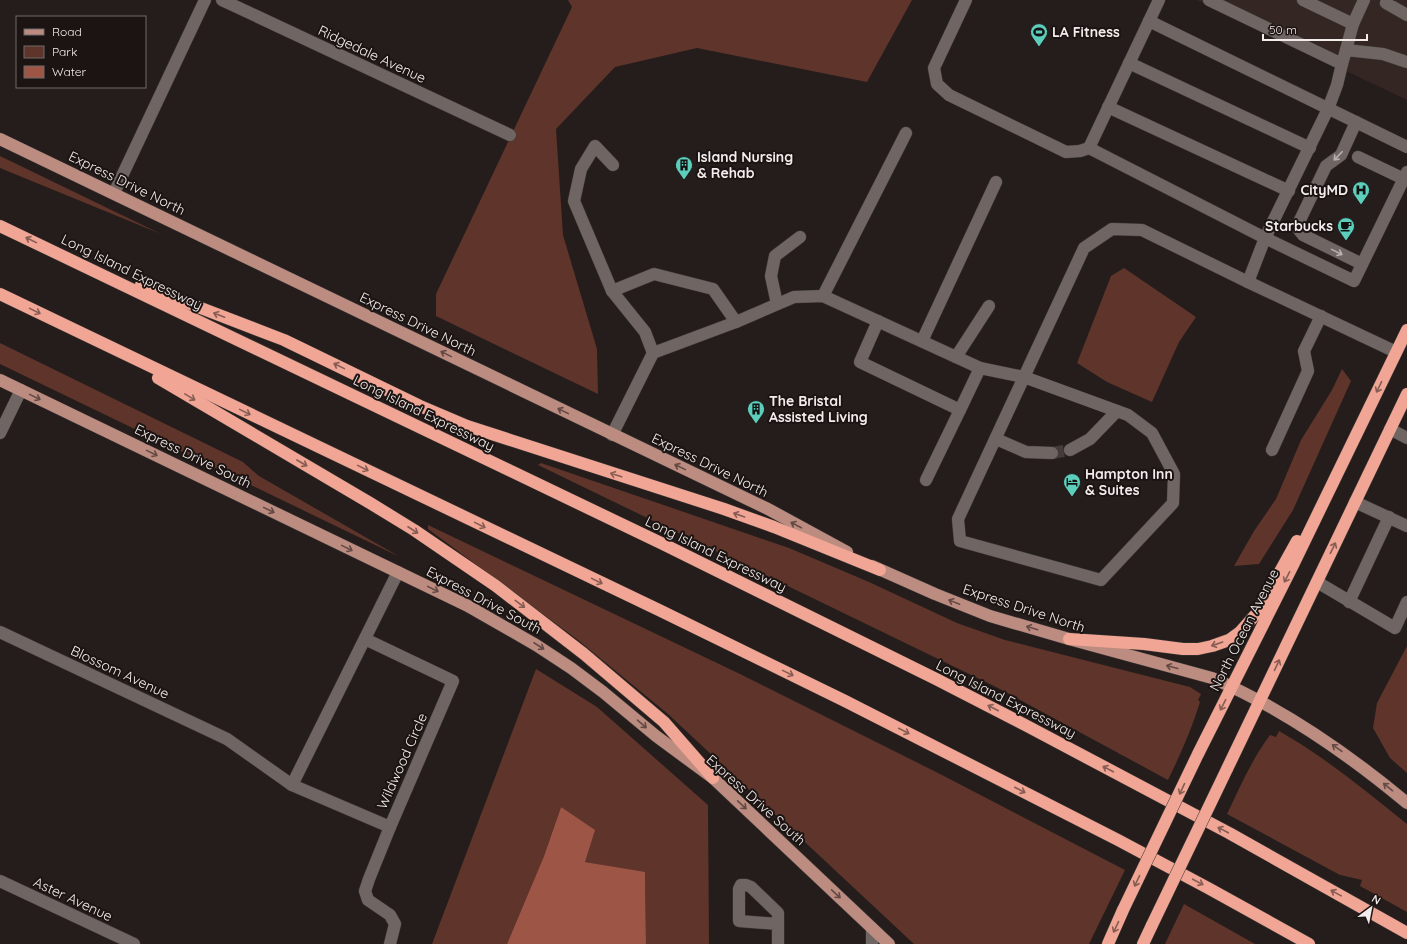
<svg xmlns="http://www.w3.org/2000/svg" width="1407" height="944" font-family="Quicksand,sans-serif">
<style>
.built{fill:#342623}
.green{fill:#5f342a}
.water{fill:#9d5546}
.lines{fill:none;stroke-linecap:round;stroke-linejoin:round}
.minor-tunnel{stroke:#433c3a;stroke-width:12;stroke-dasharray:12 6;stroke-linecap:butt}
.minor-casing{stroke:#3f3a39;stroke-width:13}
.major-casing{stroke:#3f3a39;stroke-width:13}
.highway-casing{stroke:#3f3a39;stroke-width:13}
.minor{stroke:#6f6664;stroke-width:12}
.major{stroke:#bd8c81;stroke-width:12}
.highway{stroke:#f1a594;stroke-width:12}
.highway-bridge-casing{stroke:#3f3a39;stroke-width:13;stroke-linecap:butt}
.highway-bridge{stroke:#f1a594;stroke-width:12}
.oneway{stroke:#b7b0af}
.oneway2{stroke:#865c53}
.oneway3{stroke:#644a44}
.labels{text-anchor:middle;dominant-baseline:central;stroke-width:4;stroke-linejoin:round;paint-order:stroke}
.poi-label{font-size:14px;font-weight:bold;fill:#f2edec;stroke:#1b1412;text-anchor:start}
.street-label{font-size:14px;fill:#f2edec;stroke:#1b1412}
</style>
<rect width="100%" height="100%" fill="#241d1b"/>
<!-- built -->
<polygon class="built" points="1197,0 1407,0 1407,100"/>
<!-- green -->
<g class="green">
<polygon points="568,0 912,0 867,82 697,48 615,67 556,129 563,235 597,349 598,394 436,316 436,294 572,7"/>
<polygon points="0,156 161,234 0,168"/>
<polygon points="1124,268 1196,317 1179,342 1152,402 1107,382 1077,363 1111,276"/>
<polygon points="0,343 243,462 259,476 400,557 0,364"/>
<polygon points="1342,369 1351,381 1293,510 1259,564 1234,566 1254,531 1276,499 1301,440 1332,390"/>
<path d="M541,463l248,85 80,34 88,41 48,17 185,47 11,7 -3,6 2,2c-8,27 -20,53 -32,78l-170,-92 -460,-223z"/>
<polygon points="428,525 740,674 942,775 1125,870 1089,944 914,944 668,714 578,640 428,529"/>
<polygon points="1407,646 1407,773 1390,758 1373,728 1377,703"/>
<polygon points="536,669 597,707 708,805 709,944 646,944 645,873 585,862 561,807 544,856 507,944 432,944"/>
<path d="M1279,731c46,26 87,60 128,93v88l-47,-26 2,-6 -22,-5 -113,-61c13,-27 25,-55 43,-79l6,2z"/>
<polygon points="1184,904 1255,944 1165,944"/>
</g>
<!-- water -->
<polygon class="water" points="561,807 595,830 585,862 645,872 646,944 507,944 544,856"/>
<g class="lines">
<!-- minor-tunnel -->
<polyline class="minor-tunnel" points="1052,453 1070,450"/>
<!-- minor casing -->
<g class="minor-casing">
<g id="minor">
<polyline points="222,0 510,135"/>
<polyline points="966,0 934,68 937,84 949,95 1066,152 1080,151 1089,148 1159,0"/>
<polyline points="1209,0 1342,64"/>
<polyline points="1303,0 1353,24"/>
<polyline points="1387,0 1386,3 1407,15"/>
<polyline points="1149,21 1407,147"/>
<polyline points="1346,50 1353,24 1364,0"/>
<polyline points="1129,63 1310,148"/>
<polyline points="1108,107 1289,191"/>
<polyline points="1356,122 1341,155 1326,166 1299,222 1299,230 1303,235 1362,264"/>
<polyline points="1089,148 1265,238 1354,281 1407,172"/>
<polyline points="1358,157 1404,179"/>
<polyline points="613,165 595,146 581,169 574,201 612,291 645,332 653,353"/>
<polyline points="114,193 205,0"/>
<polyline points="612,291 654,274 713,289 736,322"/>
<polyline points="823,296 906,133"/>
<polyline points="777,304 771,276 775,256 800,237"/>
<polyline points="878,321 860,362 960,410 980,368"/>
<polyline points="922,341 996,182"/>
<polyline points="1396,352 1248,282 1265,238 1328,109 1337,85 1342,64 1346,50 1383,54 1407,62"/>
<polyline points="956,357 989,306"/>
<polyline points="1390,429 1407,438"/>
<polyline points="0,433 21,390"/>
<polyline points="612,435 653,353 736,322 794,297 823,296 980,368 1024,377 1128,415 1152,433 1174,474 1173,503 1101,580 960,541 958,519 1084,248 1112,229 1142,230 1248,282"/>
<polyline points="996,439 1026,452 1052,453"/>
<polyline points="1070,450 1090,439 1117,411"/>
<polyline points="1272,450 1308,371 1304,351 1321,316"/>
<polyline points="926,480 960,410"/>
<polyline points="1355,502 1407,526"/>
<polyline points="1317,582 1395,628 1407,602"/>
<polyline points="1349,602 1389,517"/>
<polyline points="0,632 227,739 292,785"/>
<polyline points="365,639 453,681 390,827 292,785 398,572"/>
<polyline points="390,827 369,879 365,891 368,900 390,915 395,924 390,944"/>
<polyline points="0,881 134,944"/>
<polyline points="778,924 739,921 739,889 741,885 746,885 751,887 778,913 778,944"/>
<polyline points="872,928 872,944"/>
</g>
</g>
<!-- major casing -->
<g class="major-casing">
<g id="major">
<polyline points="0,139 768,509 847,552"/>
<polyline points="0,380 468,606 536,645 571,668 603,692 656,736 713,778 889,944"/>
<path d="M872,566l63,28 55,22 79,23 143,39c72,31 135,75 195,125"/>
</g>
</g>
<!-- highway casing -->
<g class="highway-casing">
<g id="highway">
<polyline points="0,226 663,544 936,679 1027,726 1229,833 1407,933"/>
<polyline points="141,285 284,340 420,406 467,426 724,509 774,527 880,570"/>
<polyline points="0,294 661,611 845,701 1118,840 1208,888 1309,944"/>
<polyline points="158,378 370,503 414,530 496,586 584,654 664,722 713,778"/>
<polyline points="1069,639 1144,644 1183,649 1198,649 1212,646 1229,640 1240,632 1257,613 1297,541"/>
<polyline points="1198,754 1293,565 1407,330"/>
<polyline points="1227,769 1407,394"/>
<polyline points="1108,944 1123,910"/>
<polyline points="1143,944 1152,925"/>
</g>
</g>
<!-- minor -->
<use href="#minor" class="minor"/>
<!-- major -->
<use href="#major" class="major"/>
<!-- highway -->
<use href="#highway" class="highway"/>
<!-- highway-bridge casing -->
<g class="highway-bridge-casing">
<g id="highway-bridge">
<polyline points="1123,910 1198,754"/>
<polyline points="1152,925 1227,769"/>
</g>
</g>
<!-- highway-bridge -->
<use href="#highway-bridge" class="highway-bridge"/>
</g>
<!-- one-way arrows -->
<defs><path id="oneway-shaft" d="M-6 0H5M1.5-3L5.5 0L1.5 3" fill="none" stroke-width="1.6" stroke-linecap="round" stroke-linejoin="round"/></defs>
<g class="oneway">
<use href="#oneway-shaft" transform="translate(1338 156) rotate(134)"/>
<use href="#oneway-shaft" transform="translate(1337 252) rotate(26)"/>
</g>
<g class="oneway2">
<use href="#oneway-shaft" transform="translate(31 240) rotate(-154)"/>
<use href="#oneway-shaft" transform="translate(35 311) rotate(26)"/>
<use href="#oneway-shaft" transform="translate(219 315) rotate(-159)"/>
<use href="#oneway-shaft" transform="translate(339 366) rotate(-154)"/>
<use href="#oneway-shaft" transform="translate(1379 387) rotate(116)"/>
<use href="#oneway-shaft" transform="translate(190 397) rotate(31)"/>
<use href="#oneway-shaft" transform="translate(245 412) rotate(26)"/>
<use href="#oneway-shaft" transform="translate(302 463) rotate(30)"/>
<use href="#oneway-shaft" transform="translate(363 468) rotate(26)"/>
<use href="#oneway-shaft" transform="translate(616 475) rotate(-162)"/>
<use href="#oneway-shaft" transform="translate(739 515) rotate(-161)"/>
<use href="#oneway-shaft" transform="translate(480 525) rotate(26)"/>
<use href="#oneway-shaft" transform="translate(413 530) rotate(33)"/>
<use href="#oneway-shaft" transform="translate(1333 548) rotate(-64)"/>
<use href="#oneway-shaft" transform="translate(1287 577) rotate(117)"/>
<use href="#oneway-shaft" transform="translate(597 581) rotate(26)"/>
<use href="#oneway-shaft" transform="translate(520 604) rotate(37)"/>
<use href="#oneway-shaft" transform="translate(1217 644) rotate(161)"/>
<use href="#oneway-shaft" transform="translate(1277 665) rotate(-65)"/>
<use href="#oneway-shaft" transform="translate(788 673) rotate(26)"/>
<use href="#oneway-shaft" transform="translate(1223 705) rotate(117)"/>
<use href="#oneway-shaft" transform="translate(993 708) rotate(-153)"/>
<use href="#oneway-shaft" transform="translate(904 731) rotate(27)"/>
<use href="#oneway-shaft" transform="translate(1108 769) rotate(-152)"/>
<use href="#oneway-shaft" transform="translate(1182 789) rotate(115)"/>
<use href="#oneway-shaft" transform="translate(1020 790) rotate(27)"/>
<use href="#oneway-shaft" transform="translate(1223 830) rotate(-152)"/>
<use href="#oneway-shaft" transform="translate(1137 881) rotate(116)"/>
<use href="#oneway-shaft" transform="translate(1198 882) rotate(28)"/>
<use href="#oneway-shaft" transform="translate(1336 893) rotate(-151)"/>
<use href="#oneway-shaft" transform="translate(1116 927) rotate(115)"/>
</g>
<g class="oneway3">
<use href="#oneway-shaft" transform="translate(446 354) rotate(-154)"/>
<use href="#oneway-shaft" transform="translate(35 397) rotate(26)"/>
<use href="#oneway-shaft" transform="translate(563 411) rotate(-154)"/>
<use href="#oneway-shaft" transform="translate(152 453) rotate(26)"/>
<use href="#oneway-shaft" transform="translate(680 467) rotate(-154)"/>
<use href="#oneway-shaft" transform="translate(269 510) rotate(26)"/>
<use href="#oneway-shaft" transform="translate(796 525) rotate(-152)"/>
<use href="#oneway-shaft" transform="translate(347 548) rotate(26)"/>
<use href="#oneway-shaft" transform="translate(433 589) rotate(26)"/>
<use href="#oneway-shaft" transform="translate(954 602) rotate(-158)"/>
<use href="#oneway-shaft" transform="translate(1032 628) rotate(-163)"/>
<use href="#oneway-shaft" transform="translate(539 646) rotate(33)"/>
<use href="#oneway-shaft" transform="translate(1172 667) rotate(-165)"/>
<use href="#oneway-shaft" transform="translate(642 724) rotate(41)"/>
<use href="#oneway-shaft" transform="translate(1337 748) rotate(-145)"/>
<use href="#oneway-shaft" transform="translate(1388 787) rotate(-141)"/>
<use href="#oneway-shaft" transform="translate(742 805) rotate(43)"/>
<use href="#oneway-shaft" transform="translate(836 894) rotate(43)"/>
</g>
<!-- icons -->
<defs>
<g id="stadium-pin" transform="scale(0.9)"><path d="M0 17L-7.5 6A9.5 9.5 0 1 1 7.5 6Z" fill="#5ccebb" stroke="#1b1412"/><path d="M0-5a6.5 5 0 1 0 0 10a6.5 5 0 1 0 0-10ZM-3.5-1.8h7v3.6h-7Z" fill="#111"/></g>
<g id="building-pin" transform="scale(0.9)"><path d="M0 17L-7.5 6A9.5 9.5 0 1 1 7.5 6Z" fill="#5ccebb" stroke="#1b1412"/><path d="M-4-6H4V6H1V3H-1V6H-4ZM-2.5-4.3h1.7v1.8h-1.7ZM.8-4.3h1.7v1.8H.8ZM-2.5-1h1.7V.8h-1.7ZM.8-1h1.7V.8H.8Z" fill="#111"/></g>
<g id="hospital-pin" transform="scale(0.9)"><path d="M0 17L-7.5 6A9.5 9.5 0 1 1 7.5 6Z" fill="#5ccebb" stroke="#1b1412"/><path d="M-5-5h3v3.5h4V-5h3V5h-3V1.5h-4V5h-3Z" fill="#111"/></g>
<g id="cafe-pin" transform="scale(0.9)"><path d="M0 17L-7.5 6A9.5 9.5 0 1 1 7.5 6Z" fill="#5ccebb" stroke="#1b1412"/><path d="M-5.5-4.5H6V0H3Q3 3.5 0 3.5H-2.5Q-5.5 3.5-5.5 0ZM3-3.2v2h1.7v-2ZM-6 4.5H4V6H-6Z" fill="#111"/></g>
<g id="hotel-pin" transform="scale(0.9)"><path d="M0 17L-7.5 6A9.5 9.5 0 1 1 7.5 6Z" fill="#5ccebb" stroke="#1b1412"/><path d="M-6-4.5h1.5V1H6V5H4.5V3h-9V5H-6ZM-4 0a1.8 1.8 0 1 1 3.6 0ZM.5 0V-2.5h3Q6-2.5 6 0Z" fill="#111"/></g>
</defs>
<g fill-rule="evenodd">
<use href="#stadium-pin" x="1039" y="32"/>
<use href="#building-pin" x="684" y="165"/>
<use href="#hospital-pin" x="1361" y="190"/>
<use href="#cafe-pin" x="1346" y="226"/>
<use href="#building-pin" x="756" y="409"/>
<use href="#hotel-pin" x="1072" y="482"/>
</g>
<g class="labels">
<!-- poi labels -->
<g class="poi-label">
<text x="1052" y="32">LA Fitness</text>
<text x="697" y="157">Island Nursing<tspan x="697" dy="16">&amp; Rehab</tspan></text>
<text x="1348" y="190" text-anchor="end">CityMD</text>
<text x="1333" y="226" text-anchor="end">Starbucks</text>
<text x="769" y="401">The Bristal<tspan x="769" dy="16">Assisted Living</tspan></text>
<text x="1085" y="474">Hampton Inn<tspan x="1085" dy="16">&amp; Suites</tspan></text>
</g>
<!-- street labels -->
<g class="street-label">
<text transform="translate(372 54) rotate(25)">Ridgedale Avenue</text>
<text transform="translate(127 183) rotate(26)">Express Drive North</text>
<text transform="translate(132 272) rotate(26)">Long Island Expressway</text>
<text transform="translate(418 324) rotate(26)">Express Drive North</text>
<text transform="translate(424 413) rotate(26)">Long Island Expressway</text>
<text transform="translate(193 456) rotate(26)">Express Drive South</text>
<text transform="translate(710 465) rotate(26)">Express Drive North</text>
<text transform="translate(716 554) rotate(26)">Long Island Expressway</text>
<text transform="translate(484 600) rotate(28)">Express Drive South</text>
<text transform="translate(1024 608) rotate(18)">Express Drive North</text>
<text transform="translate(1244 630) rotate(-63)">North Ocean Avenue</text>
<text transform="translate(120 672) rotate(25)">Blossom Avenue</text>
<text transform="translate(1006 699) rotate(27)">Long Island Expressway</text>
<text transform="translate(402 761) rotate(-66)">Wildwood Circle</text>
<text transform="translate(756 800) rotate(42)">Express Drive South</text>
<text transform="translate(73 899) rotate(25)">Aster Avenue</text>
</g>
</g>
<!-- legend -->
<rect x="16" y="16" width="130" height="72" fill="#1b1412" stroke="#716b69"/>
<rect x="24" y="29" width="20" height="6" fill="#bd8c81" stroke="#716b69"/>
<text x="52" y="36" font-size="12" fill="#f2edec">Road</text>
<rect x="24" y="46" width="20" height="12" fill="#5f342a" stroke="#716b69"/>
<text x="52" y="56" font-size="12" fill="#f2edec">Park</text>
<rect x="24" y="66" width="20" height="12" fill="#9d5546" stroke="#716b69"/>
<text x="52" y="76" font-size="12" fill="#f2edec">Water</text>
<!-- north arrow -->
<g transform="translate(1371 908) rotate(32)" stroke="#1b1412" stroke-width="3" paint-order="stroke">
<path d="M0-3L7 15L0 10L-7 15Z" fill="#f2edec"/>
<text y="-6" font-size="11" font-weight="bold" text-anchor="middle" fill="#f2edec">N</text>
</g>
<!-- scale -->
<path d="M1263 34v6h104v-6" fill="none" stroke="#f2edec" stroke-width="2"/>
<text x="1269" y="34" font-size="12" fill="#f2edec" stroke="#1b1412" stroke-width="3" paint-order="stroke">50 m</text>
</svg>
